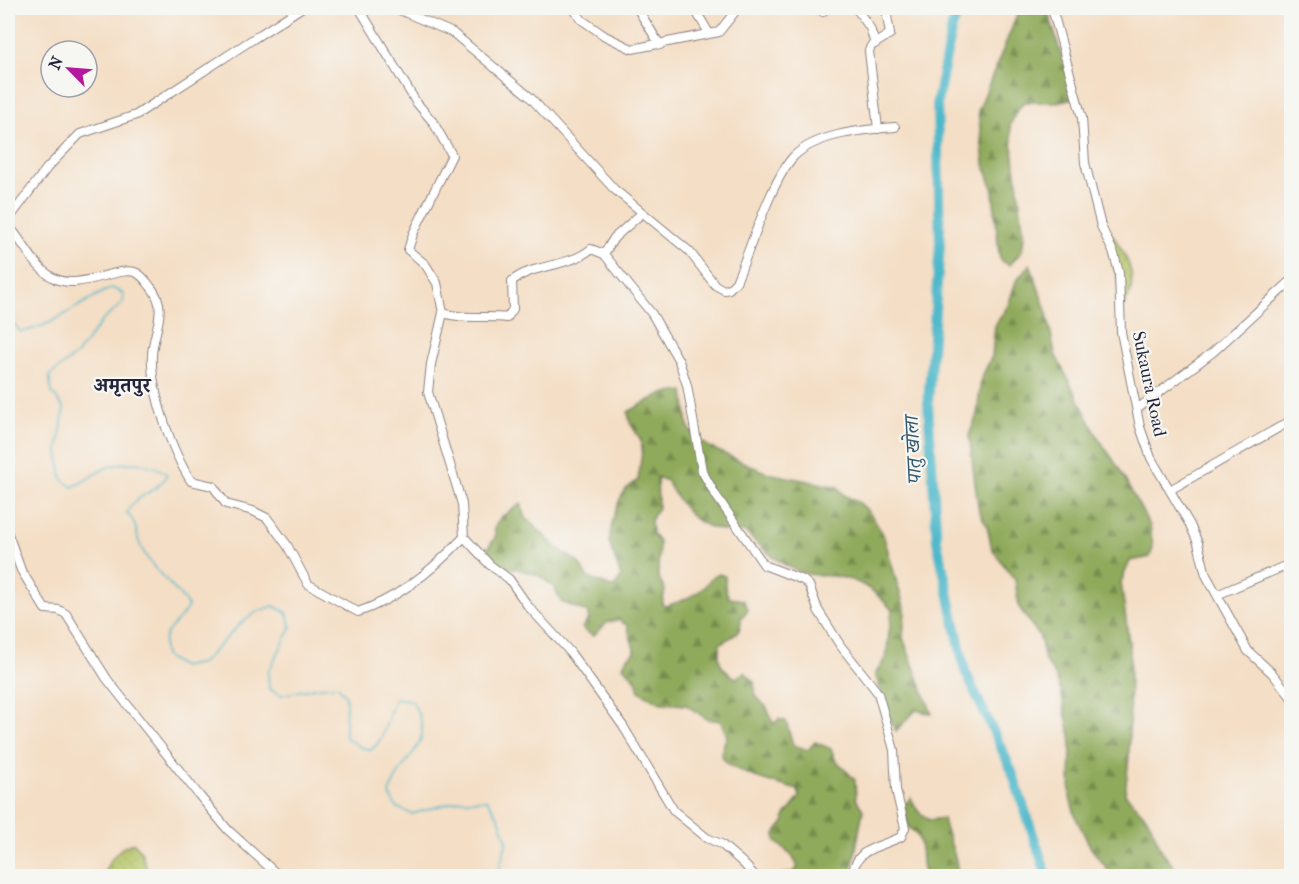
<svg xmlns="http://www.w3.org/2000/svg" width="1299" height="884" font-family="'IM FELL French Canon','Noto Serif Devanagari',serif">
<style>
.green{fill:url(#green-dots);stroke:#6c7350;stroke-width:1.5}
.forest{fill:url(#forest-firs);stroke:#59664b;stroke-width:1.5}
.lines{fill:none;stroke-linecap:round;stroke-linejoin:round}
.stream{stroke:#4db8ca;stroke-width:1.5}
.river{stroke:#4db8ca;stroke-width:10}
.minor-casing{stroke:#8b8080;stroke-width:10}
.minor{stroke:#fff;stroke-width:8}
.labels{text-anchor:middle;dominant-baseline:central;stroke-width:4.5;stroke-linejoin:round;paint-order:stroke}
.street-label{font-size:18px;fill:#22223b;stroke:#f6f6f2}
.neighbourhood-label{font-size:20px;font-weight:bold;fill:#22223b;stroke:#f6f6f2}
.water-label{font-size:20px;font-style:italic;fill:#31566d;stroke:#f6f6f2}
</style>
<defs>
<pattern id="green-dots" width="8" height="8" patternUnits="userSpaceOnUse" patternTransform="scale(1.5)"><rect width="8" height="8" fill="#b5c466"/><path d="M2 2h.1M6 6h.1" fill="none" stroke="#9ba859" stroke-width="1.8" stroke-linecap="round"/></pattern>
<pattern id="forest-firs" width="22" height="20" patternUnits="userSpaceOnUse" patternTransform="scale(1.5)"><rect width="22" height="20" fill="#90aa5b"/><path d="M5 1l3.5 6h-7zM16 11l3.5 6h-7z" fill="#758a4c"/></pattern>
</defs>
<rect width="100%" height="100%" fill="#f6f6f2"/>
<filter id="ink" filterUnits="userSpaceOnUse"><feTurbulence type="fractalNoise" baseFrequency=".0167" numOctaves="2"/><feDisplacementMap in="SourceGraphic" scale="12" xChannelSelector="R" yChannelSelector="G"/><feConvolveMatrix kernelMatrix="1 2 1 2 8 2 1 2 1" color-interpolation-filters="sRGB"/></filter>
<filter id="wash" filterUnits="userSpaceOnUse"><feTurbulence type="fractalNoise" baseFrequency=".008" numOctaves="4" result="noise"/><feDisplacementMap in="SourceGraphic" scale="24" xChannelSelector="R" yChannelSelector="G"/><feGaussianBlur stdDeviation="1.35" result="paint"/><feColorMatrix in="noise" values="0 0 0 0 0 0 0 0 0 0 0 0 0 0 0 0 0 1.4 0 .05"/><feComposite in="paint" operator="in"/></filter>
<g filter="url(#wash)">
<rect width="100%" height="100%" fill="#f4dec5"/>
<!-- green -->
<g class="green">
<path d="M1105,226c18,22 38,52 19,79z"/>
<path d="M134,843l7,8 8,25h-38l-6,-6c8,-13 13,-23 29,-27z"/>
</g>
<!-- forest -->
<g class="forest">
<polygon points="1020,8 1047,8 1071,87 1071,99 1057,102 1025,102 1018,109 1010,125 1024,236 1022,251 1010,265 1001,261 999,254 993,190 984,163 978,111"/>
<polygon points="1030,264 1047,313 1055,354 1099,439 1118,467 1150,526 1153,547 1150,557 1130,561 1121,582 1130,650 1129,757 1125,794 1148,819 1162,851 1181,876 1113,876 1091,848 1076,818 1070,798 1071,739 1061,692 1055,675 1045,661 1040,637 1019,607 1015,580 992,549 987,526 979,511 977,499 969,435 977,415 981,379 992,356 995,325 1008,306 1016,281"/>
<path d="M684,391l4,35 6,10 17,12 56,25 71,14 6,8 17,9 8,8 14,22 22,76 -2,28 29,76 -16,-4 -20,21c-11,-19 -13,-36 -21,-56l11,-18 6,-47c-16,-19 -33,-31 -59,-34 -10,-1 -22,0 -32,-4 -24,-8 -38,-24 -56,-40 -42,1 -59,-15 -78,-51l-10,-4 1,30 -7,14 1,12 7,9 -1,34 7,14 -3,14 3,2c12,-3 26,-9 36,-16 8,-6 8,-14 18,-16l6,2v12l4,10 14,2 5,10 -7,8c1,18 -10,18 -21,26 -3,18 0,25 16,34l9,-6 9,10 2,14 11,12 6,16 6,-5 7,2 7,24 15,5 7,-8 16,7 4,10 20,21 1,19 7,11 -12,66h-74l16,-4 5,-5 -7,-13 -15,-12 -1,-8 10,-13 -1,-4 16,-20 -2,-7c-17,-6 -74,-17 -77,-37l6,-18 -7,-14 -13,-2 -21,-14 -25,-2 -22,-12 -3,-11 -13,-14 3,-7 9,-7 -8,-27 -9,-5 -10,2 -15,14 -11,-8 7,-9 -2,-7 -26,-10 -6,-14 -15,-12 -21,-7 -19,-2 -15,-15 10,-14v-12l6,-9 20,-13 5,14 29,28 24,17 8,14 24,10 4,-1 6,-9 -12,-35 3,-19 7,-22 7,-12 12,-9 4,-28 -1,-12 -11,-17 -2,-11 33,-18z"/>
<path d="M911,798l7,13 11,9 14,-2c3,20 16,38 14,58h-32c-7,-18 2,-38 -17,-49l-4,-22z"/>
</g>
<g class="lines">
<!-- stream -->
<g class="stream">
<polyline points="8,274 13,281 8,303"/>
<path d="M8,307l1,12 12,13c35,-6 58,-30 91,-44l12,6 -1,9 -21,18 -26,34 -27,21 3,17 12,15 -6,43 4,28 10,8c14,-5 26,-17 39,-21 19,-6 41,-3 56,8 -8,19 -33,20 -40,39 10,10 8,16 12,29 9,25 34,42 49,64 -10,22 -30,22 -23,50l17,11 20,-4 38,-39 18,-13 16,-5 13,7 4,15 -23,44 1,17 12,6 38,-8 19,-1 8,10 -1,41 15,10 11,3c17,-13 14,-35 25,-52l16,3c18,32 11,39 -10,67 -5,7 -9,17 -13,25l7,14 16,7 49,-14h26l12,18 8,23 -10,35"/>
</g>
<!-- river -->
<polyline class="river" points="960,8 952,27 937,102 940,244 928,403 937,541 965,671 1011,769 1047,876"/>
</g>
</g>
<g filter="url(#ink)">
<g class="lines">
<!-- minor casing -->
<g class="minor-casing">
<g id="minor">
<polyline points="359,8 416,102 433,122 452,155 413,234 408,250 425,264 437,283 443,313 431,364 428,392 462,504 464,537 490,565 509,579 528,606 570,652 623,726 674,811 707,838 721,844 742,862 755,876"/>
<path d="M395,8l58,25 77,64 84,92 75,62 26,34 9,5 5,-1 7,-7c14,-32 36,-103 58,-126 24,-23 70,-26 101,-29"/>
<polyline points="573,8 582,20 605,36 632,49 719,32 738,8"/>
<polyline points="637,8 660,45"/>
<polyline points="694,8 709,33"/>
<polyline points="822,8 823,12"/>
<polyline points="856,8 870,28 875,44"/>
<polyline points="1052,8 1082,118 1085,163 1101,226 1114,254 1119,273 1121,332 1140,427 1151,458 1190,525 1198,543 1206,575 1248,651 1272,673 1292,698"/>
<polyline points="878,129 869,51 871,46 890,34 887,16 889,8"/>
<path d="M642,213l-28,25 -10,16 48,60 27,47 8,24 15,86 13,23 49,71 39,15 6,5 9,25 22,35 38,48 16,57 2,40 9,38 -4,9c-23,11 -45,10 -49,39"/>
<polyline points="8,220 47,168 80,134 136,115 301,8"/>
<path d="M8,225c14,15 26,42 44,52 25,16 68,-13 85,-4 4,2 10,9 13,13 20,23 3,44 2,69 -2,35 20,97 39,126l22,5 13,18 27,7 14,7 20,27 21,39 50,28c42,-14 77,-44 106,-75"/>
<path d="M443,313c21,7 42,2 64,5l6,-9 -1,-28c22,-18 56,-13 79,-32l13,5"/>
<polyline points="1137,409 1213,352 1292,280"/>
<polyline points="1170,490 1292,420"/>
<polyline points="8,534 21,570 45,609 59,610 66,614 107,679 198,794 228,830 279,876"/>
<polyline points="1219,594 1292,563"/>
</g>
</g>
<!-- minor -->
<use href="#minor" class="minor"/>
</g>
</g>
<g class="labels">
<!-- street labels -->
<g class="street-label">
<text transform="translate(1149 384) rotate(78)">Sukaura Road</text>
</g>
<!-- neighbourhood labels -->
<g class="neighbourhood-label">
<text x="122" y="385">अमृतपुर</text>
</g>
<!-- water labels -->
<g class="water-label">
<text transform="translate(913 451) rotate(-93)">पातु खोला</text>
</g>
</g>
<!-- margin -->
<rect width="1299" height="884" fill="none" stroke="#f6f6f2" stroke-width="30"/>
<!-- north arrow -->
<g transform="translate(69 69) rotate(295)"><circle r="28" fill="#f6f6f2" stroke="#a1a1a9" stroke-width="1.5"/>
<path d="M0-4.5L10 22L0 15L-10 22Z" fill="#b5179e"/>
<text y="-9" font-size="16" font-weight="bold" text-anchor="middle" fill="#22223b">N</text>
</g>
</svg>
